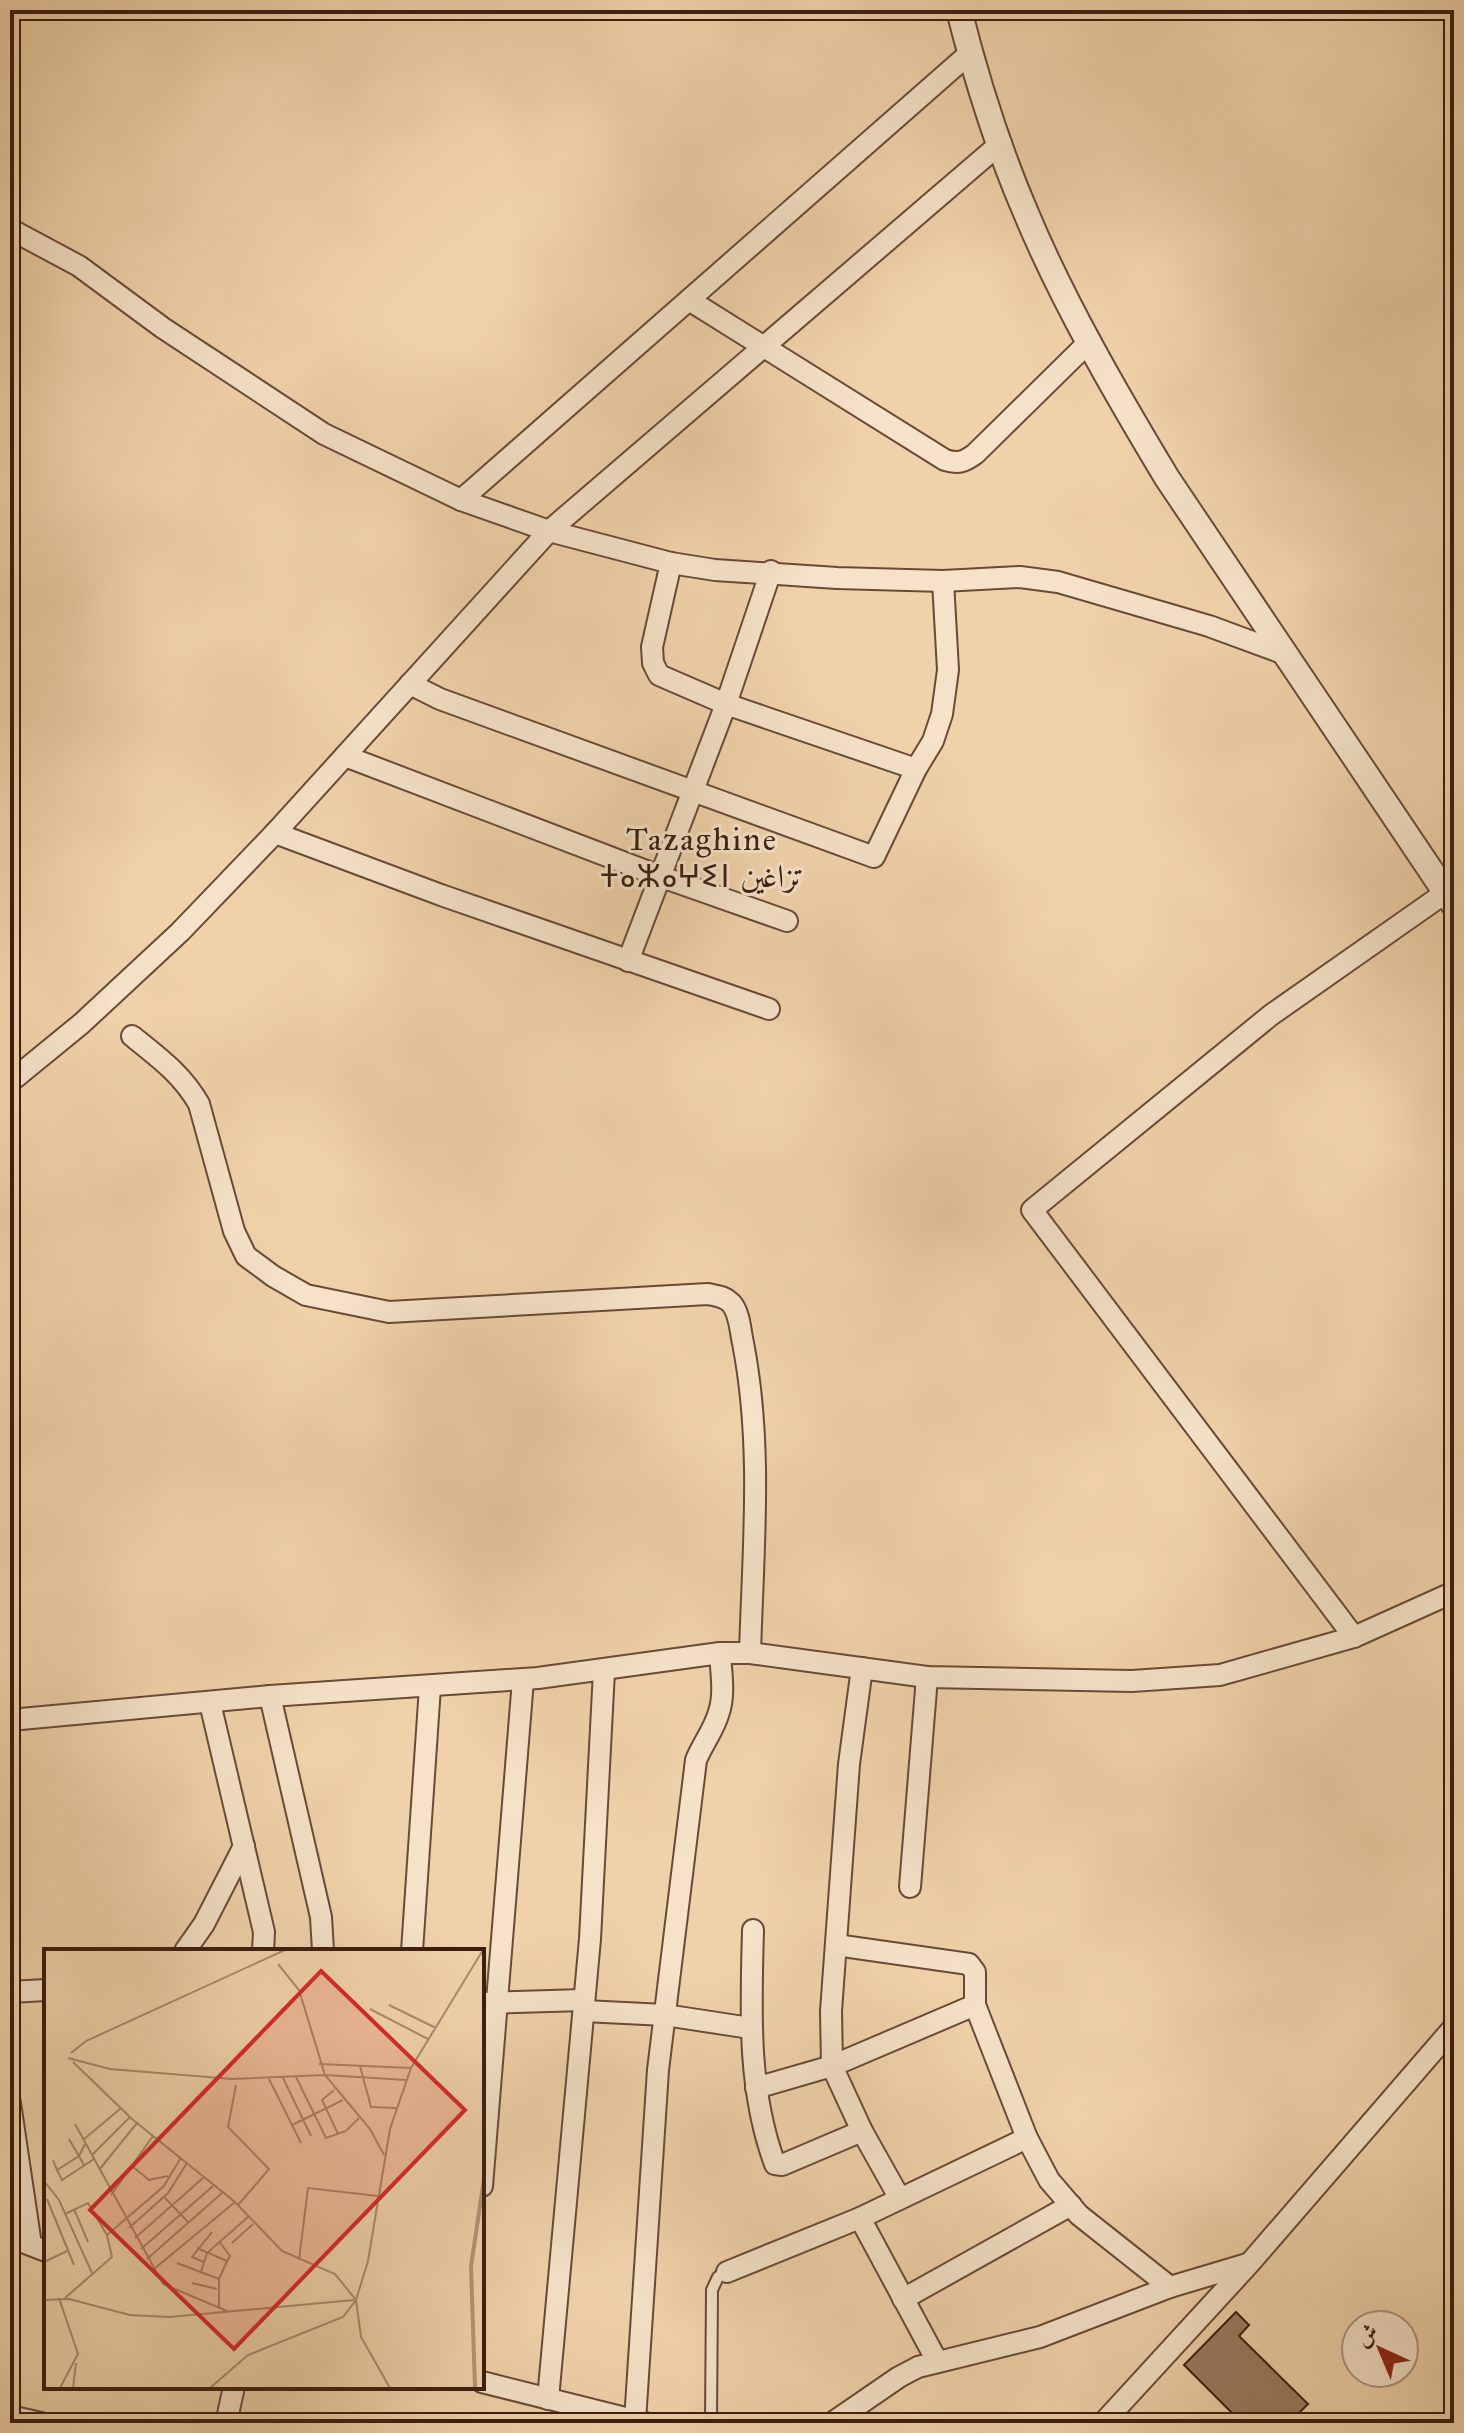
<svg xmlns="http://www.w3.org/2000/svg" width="1464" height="2433" font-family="'IM FELL Great Primer',Amiri,'Noto Sans Tifinagh',serif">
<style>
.building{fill:#997b61;stroke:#3b1d11;stroke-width:2}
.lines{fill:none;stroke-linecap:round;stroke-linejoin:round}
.service-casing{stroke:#684a37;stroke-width:14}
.minor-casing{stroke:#684a37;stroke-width:24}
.tertiary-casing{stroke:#684a37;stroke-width:28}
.service{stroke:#f5e2c8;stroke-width:10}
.minor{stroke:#f5e2c8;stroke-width:20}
.tertiary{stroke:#f5e2c8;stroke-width:24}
.labels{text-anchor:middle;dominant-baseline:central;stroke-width:6;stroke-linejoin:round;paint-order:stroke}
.quarter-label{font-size:32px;letter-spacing:2px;fill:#3b1d11;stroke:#f5e2c8}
.inset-river{fill:none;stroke:#b29476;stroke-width:4}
.inset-road{fill:none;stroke:#a88a6d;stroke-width:2}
.view{fill:#d62828;fill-opacity:0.15;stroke:#d62828;stroke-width:4}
.inset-edge{fill:none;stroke:#3b1d11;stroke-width:4}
</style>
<rect width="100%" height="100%" fill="#f0d2aa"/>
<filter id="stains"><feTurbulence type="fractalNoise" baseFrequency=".0025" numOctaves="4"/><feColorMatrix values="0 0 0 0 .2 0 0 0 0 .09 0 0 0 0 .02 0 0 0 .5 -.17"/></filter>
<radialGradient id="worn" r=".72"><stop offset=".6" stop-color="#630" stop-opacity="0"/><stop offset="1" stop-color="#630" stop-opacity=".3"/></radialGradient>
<!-- building -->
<polygon class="building" points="1236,2312 1249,2325 1239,2336 1308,2404 1289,2423 1242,2423 1184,2365"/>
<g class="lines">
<!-- service casing -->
<g class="service-casing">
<polyline id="service" points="711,2423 712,2290 718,2277 727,2272"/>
</g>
<!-- minor casing -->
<g class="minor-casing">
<g id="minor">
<polyline points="10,229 79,266 163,328 324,434 461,500 549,531 671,563 715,570 837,578 943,581 1020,577 1058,582 1209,626 1285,654"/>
<path d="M689,300l256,160c13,4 19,2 30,-6l115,-113"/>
<polyline points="461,500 970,53"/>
<polyline points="671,563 652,647 653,663 659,675 726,704 916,769"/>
<polyline points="410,684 440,699 874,857 916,769 933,741 942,714 948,670 943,581"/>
<polyline points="345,756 662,877 787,921"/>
<polyline points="275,833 441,895 769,1009"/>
<polyline points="628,961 726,704 771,571"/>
<path d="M132,1036c26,21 50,38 67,68l35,127 12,25 27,20 33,19 83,17 319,-18c9,2 16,2 23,9 9,10 9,27 12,40 20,102 10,207 7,310"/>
<polyline points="10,1082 81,1024 180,932 275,833 549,531 1001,143"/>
<polyline points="1354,1637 1032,1210 1271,1015 1445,893"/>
<polyline points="862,1668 849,1764 831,2011 832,2066 862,2131 899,2197"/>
<polyline points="270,1696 321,1917 323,1951"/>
<polyline points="210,1703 264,1932 263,1951"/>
<polyline points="10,1720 270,1696 538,1678 720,1653 750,1653 927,1677 1132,1681 1220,1675 1354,1637 1454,1592"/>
<polyline points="910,1887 927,1677"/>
<path d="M753,1930c-2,78 -6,159 22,234l7,1 80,-34"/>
<polyline points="836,1945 969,1964 975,1972 975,2005"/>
<polyline points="185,1951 204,1924 244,1846"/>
<polyline points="412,1951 430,1687"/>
<polyline points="10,1992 46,1990"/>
<polyline points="482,2003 584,2000"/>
<polyline points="584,2011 665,2015 750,2028"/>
<polyline points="756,2088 832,2066 975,2005 1027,2138"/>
<polyline points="10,2103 31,2245"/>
<polyline points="482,2186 523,1680"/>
<polyline points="860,2218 937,2361"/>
<polyline points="10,2237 46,2251"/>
<polyline points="727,2272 860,2218 1027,2138 1049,2180 1079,2215 1170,2287"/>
<polyline points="903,2299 1071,2205"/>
<polyline points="482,2382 645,2423"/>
<polyline points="548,2399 590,1939 604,1671"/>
<polyline points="10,2416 41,2423"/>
<path d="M635,2421l23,-351 38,-310c7,-17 18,-30 23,-48 6,-18 2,-40 1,-59"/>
<polyline points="226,2423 234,2387"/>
<polyline points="832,2423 899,2377 918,2367 1040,2337 1170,2287 1247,2264"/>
<polyline points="1103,2423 1249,2264 1454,2027"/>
</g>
</g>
<!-- tertiary casing -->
<g class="tertiary-casing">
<path id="tertiary" d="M959,10c17,68 39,138 67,203 37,89 91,182 141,265l287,427"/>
</g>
<!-- service -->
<use href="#service" class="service"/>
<!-- minor -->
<use href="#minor" class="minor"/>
<!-- tertiary -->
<use href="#tertiary" class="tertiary"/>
</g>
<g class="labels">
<!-- quarter labels -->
<g class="quarter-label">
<text x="702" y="839">Tazaghine<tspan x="702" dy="37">ⵜⴰⵣⴰⵖⵉⵏ تزاغين</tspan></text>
</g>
</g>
<!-- overview -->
<g transform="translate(44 1949)">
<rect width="440" height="440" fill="#f0d2aa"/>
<path class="inset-river" d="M431,439l-4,-122 13,-87"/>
<path class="inset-road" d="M234,15l21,26 26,85 45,54 14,26M345,56l47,23M326,60l58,30M27,104l15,-12 199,-91M24,109l42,11 122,10 93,-4 81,5M29,113l59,57 103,83 47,49 53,23 21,26M275,115l92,4M316,117l11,41 25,1M252,128l30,61 20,-7 13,-13M239,129l28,58M225,130l32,64M192,136l-8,42 41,42 -31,36M290,141l-12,10 16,34M31,175l88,160 64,27M248,176l51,-25M25,190l15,26M39,191l37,-31M48,206l38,-38M9,211l4,10 22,-14 6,-12M88,217l17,14 19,-4M13,221l5,10 32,-21M55,221l38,-47M0,232l15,19 33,73M67,246l42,-59M120,248l25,26M3,250l27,66M30,260l14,33M21,265l23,-11 19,32M85,279l39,-35 19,-30M91,289l68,-60M175,292l11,15 -3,5M188,294l21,-19M153,299l30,13 -8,18M97,300l72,-63M103,310l75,-66M255,311l9,-72 70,8M0,313l23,-11M160,313l-12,-5 20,-25M133,314l42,16v28M110,320l81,-67M157,323l6,-19 41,-36M148,334l25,6M15,349l19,56 -18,34M21,349l47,-41 -5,-22 57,-49 16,-27M0,351l25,-1 61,16 40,2 184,-17M29,439l3,-25M166,439l38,-33 95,-38 13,-17M346,439l-29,-51 -5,-37 12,-39 22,-132 21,-61 72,-118"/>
<path class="view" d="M277,22l144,139 -231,239 -144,-139z"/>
<rect width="440" height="440" class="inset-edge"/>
</g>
<!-- margin -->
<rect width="1464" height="2433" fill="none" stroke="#f0d2aa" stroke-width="40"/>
<rect x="12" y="12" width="1440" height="2409" fill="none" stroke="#3b1d11" stroke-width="4"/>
<rect x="20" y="20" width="1424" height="2393" fill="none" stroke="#3b1d11" stroke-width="2"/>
<!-- north arrow -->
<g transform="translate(1380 2349) rotate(316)"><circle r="38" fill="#f5e2c8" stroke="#ab937f" stroke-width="2"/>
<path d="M0-6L14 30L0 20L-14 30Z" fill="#8f2418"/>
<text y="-12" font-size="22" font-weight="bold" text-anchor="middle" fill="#3b1d11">ش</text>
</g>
<rect width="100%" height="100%" filter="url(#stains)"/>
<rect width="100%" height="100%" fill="url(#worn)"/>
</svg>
